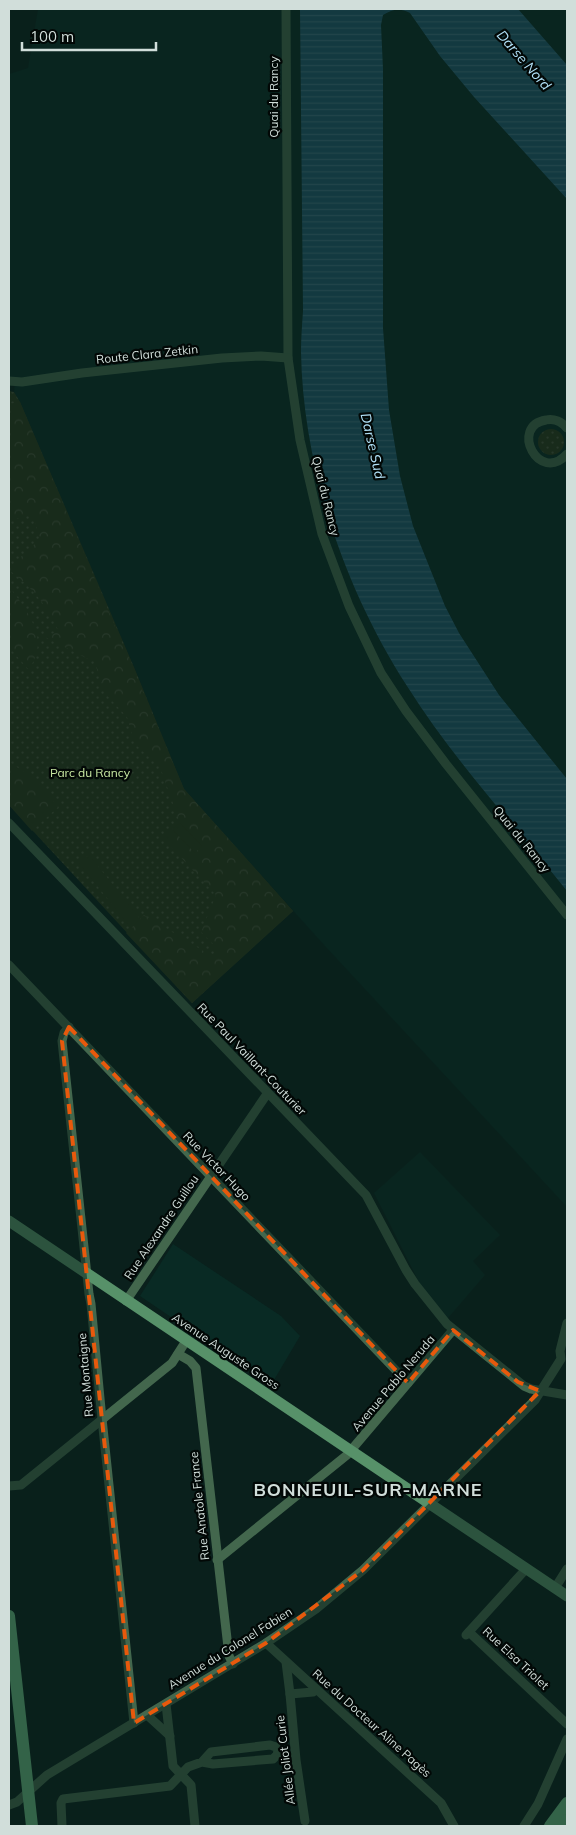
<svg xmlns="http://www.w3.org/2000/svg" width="576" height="1835" font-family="Mulish,sans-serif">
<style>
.built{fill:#092a24}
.green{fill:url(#green-dots)}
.forest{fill:url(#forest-crowns)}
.pitch{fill:#2c381b}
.water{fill:url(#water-rules)}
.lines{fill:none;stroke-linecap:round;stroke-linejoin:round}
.street{stroke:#43674d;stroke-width:9}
.secondary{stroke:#579169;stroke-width:11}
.primary{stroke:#66b37e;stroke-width:12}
.marked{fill:none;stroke:#e8590c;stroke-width:4;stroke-dasharray:10 6;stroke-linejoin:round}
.labels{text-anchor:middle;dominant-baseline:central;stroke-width:4.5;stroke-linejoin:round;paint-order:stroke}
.street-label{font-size:12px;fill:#d1deda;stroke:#020806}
.park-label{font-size:12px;fill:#c8e8a2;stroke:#020806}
.water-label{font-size:14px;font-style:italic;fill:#b1e1f8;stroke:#020806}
.district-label{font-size:18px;font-weight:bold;letter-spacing:1px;fill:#d1deda;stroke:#020806}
</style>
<defs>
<pattern id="green-dots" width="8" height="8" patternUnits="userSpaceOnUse" patternTransform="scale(1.25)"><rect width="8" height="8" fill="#2c381b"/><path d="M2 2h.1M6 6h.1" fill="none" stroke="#4a543c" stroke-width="1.8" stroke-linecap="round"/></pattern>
<pattern id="forest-crowns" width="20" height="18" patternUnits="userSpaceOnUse" patternTransform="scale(1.25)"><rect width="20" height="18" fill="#2c381b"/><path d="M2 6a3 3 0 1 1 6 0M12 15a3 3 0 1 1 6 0" fill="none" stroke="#4a543c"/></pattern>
<pattern id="water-rules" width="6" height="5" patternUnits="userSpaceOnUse" patternTransform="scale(1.25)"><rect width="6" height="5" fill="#20586e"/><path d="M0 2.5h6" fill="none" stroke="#3f7082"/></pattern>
</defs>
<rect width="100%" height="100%" fill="#0a201c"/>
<!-- built -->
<g class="built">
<polygon points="38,9 567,9 567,1207 325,946 184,790 134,667 14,392 15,381 9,377 9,74 28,68"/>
<polygon points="420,1152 500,1235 473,1261 485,1275 448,1318 420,1284 374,1193"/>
<polygon points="173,1244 281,1316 300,1336 271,1385 140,1296"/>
</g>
<!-- green -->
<g class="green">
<polygon points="9,391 14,392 20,402 134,667 184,789 293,911 192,1003 9,805"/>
<circle cx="551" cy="442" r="13"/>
</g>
<!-- forest -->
<g class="forest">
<path d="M20,402l164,387 109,122 -101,92 -66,-70 18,-18 71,43 -2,-14 -12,-12 15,-37 -54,-58 18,-14 -20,-56 -25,-23 -8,-27 -21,-23 -12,-33 -6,-2 -45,-23 16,-4c-11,-26 -27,-45 -50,-62v-2l31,-29 -7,-25 -24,7v-117z"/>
<path d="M9,587c13,16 33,42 28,64 -1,6 -5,13 -8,19l-20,-23z"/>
<polygon points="9,762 35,779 58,807 32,831 9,805"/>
</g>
<!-- pitch -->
<g class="pitch">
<polygon points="180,823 202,846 195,853 172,829"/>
<polygon points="89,855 140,919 131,928 79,863"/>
</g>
<!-- water -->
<path class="water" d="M300,9h218l49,56v134l-93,-102 -34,-41 -30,-43c-10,-5 -17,-4 -27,2l-2,10 2,44v259l6,82 11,66 13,50 32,80 14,27 40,62 68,84v112c-54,-67 -114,-132 -160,-205 -62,-96 -104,-218 -106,-334 0,-13 1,-27 2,-41z"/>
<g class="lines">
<!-- street -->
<g class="street">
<polyline points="286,9 288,358 300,440 322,534 349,606 381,673 406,711 446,764 567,915"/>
<polyline points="9,381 22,382 82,373 222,358 261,356 288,358"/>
<path d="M567,428c-5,-6 -13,-10 -21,-8 -37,6 -7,65 21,34"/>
<polyline points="9,823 366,1195 406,1270 415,1284 447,1324 524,1386 531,1389 567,1395"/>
<polyline points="9,965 408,1383"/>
<polyline points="69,1027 64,1033 62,1041 89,1294 91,1304 101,1409 134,1723"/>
<polyline points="126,1301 267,1094"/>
<polyline points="178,1354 190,1361 196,1368 229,1656 233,1664"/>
<polyline points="9,1486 21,1485 172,1363 186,1341"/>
<polyline points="217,1560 347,1455 453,1330"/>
<polyline points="555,1588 567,1569"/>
<polyline points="469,1632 567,1724"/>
<polyline points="466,1635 526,1569"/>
<polyline points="266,1643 441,1803 454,1826"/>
<polyline points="286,1662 290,1694 313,1692 316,1689"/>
<polyline points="290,1694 296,1760 305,1821"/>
<polyline points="166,1704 173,1766 191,1785 195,1826"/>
<polyline points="147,1715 170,1736"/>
<polyline points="9,1805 17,1802 47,1775 266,1643 316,1609 363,1570 535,1400 561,1359 560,1351 567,1323"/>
<polyline points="62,1826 61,1803 63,1799 170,1786 188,1767 202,1762 213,1764 273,1759 277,1755 278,1751 276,1747 270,1745 211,1752 202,1762"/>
<polyline points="524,1826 538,1804 567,1739"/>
</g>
<!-- secondary -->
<polyline class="secondary" points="9,1221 567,1596"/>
<!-- primary -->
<g class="primary">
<polyline points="9,1616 32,1826"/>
<polyline points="550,1826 567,1803"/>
<polyline points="563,1826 567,1820"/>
</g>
</g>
<!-- marked area -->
<path d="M0 0H576V1835H0ZM69,1027l339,356 45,-53 65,52 22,9 -177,179 -97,73 -132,80 -72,-682z" fill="#0a201c" fill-opacity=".55" fill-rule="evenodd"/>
<path class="marked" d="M69,1027l339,356 45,-53 65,52 22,9 -177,179 -97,73 -132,80 -72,-682z"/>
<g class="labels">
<!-- street labels -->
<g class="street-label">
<text transform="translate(273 97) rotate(-90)">Quai du Rancy</text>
<text transform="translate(147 354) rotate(-6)">Route Clara Zetkin</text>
<text transform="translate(326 496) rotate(76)">Quai du Rancy</text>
<text transform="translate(522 839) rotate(51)">Quai du Rancy</text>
<text transform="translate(252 1059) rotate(46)">Rue Paul Vaillant-Couturier</text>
<text transform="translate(217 1166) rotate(46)">Rue Victor Hugo</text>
<text transform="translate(161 1227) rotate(-56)">Rue Alexandre Guillou</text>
<text transform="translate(226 1351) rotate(34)">Avenue Auguste Gross</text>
<text transform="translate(85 1375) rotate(-95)">Rue Montaigne</text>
<text transform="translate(393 1383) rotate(-50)">Avenue Pablo Neruda</text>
<text transform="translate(199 1506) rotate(-96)">Rue Anatole France</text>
<text transform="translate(230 1648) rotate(-32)">Avenue du Colonel Fabien</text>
<text transform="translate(516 1658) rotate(43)">Rue Elsa Triolet</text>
<text transform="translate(372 1723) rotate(42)">Rue du Docteur Aline Pagès</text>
<text transform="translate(285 1760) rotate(-97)">Allée Joliot Curie</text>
</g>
<!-- park labels -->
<g class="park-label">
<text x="90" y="772">Parc du Rancy</text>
</g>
<!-- water labels -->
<g class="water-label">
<text transform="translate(524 60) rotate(49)">Darse Nord</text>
<text transform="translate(373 446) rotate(77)">Darse Sud</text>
</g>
<!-- district labels -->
<g class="district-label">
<text x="368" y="1489">BONNEUIL-SUR-MARNE</text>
</g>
</g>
<!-- border -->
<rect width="576" height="1835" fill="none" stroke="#d1deda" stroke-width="20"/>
<!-- scale -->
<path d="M22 42v8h134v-8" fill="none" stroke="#d1deda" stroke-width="2.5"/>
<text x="30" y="42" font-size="15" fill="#d1deda" stroke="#020806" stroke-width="4" paint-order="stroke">100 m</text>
</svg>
